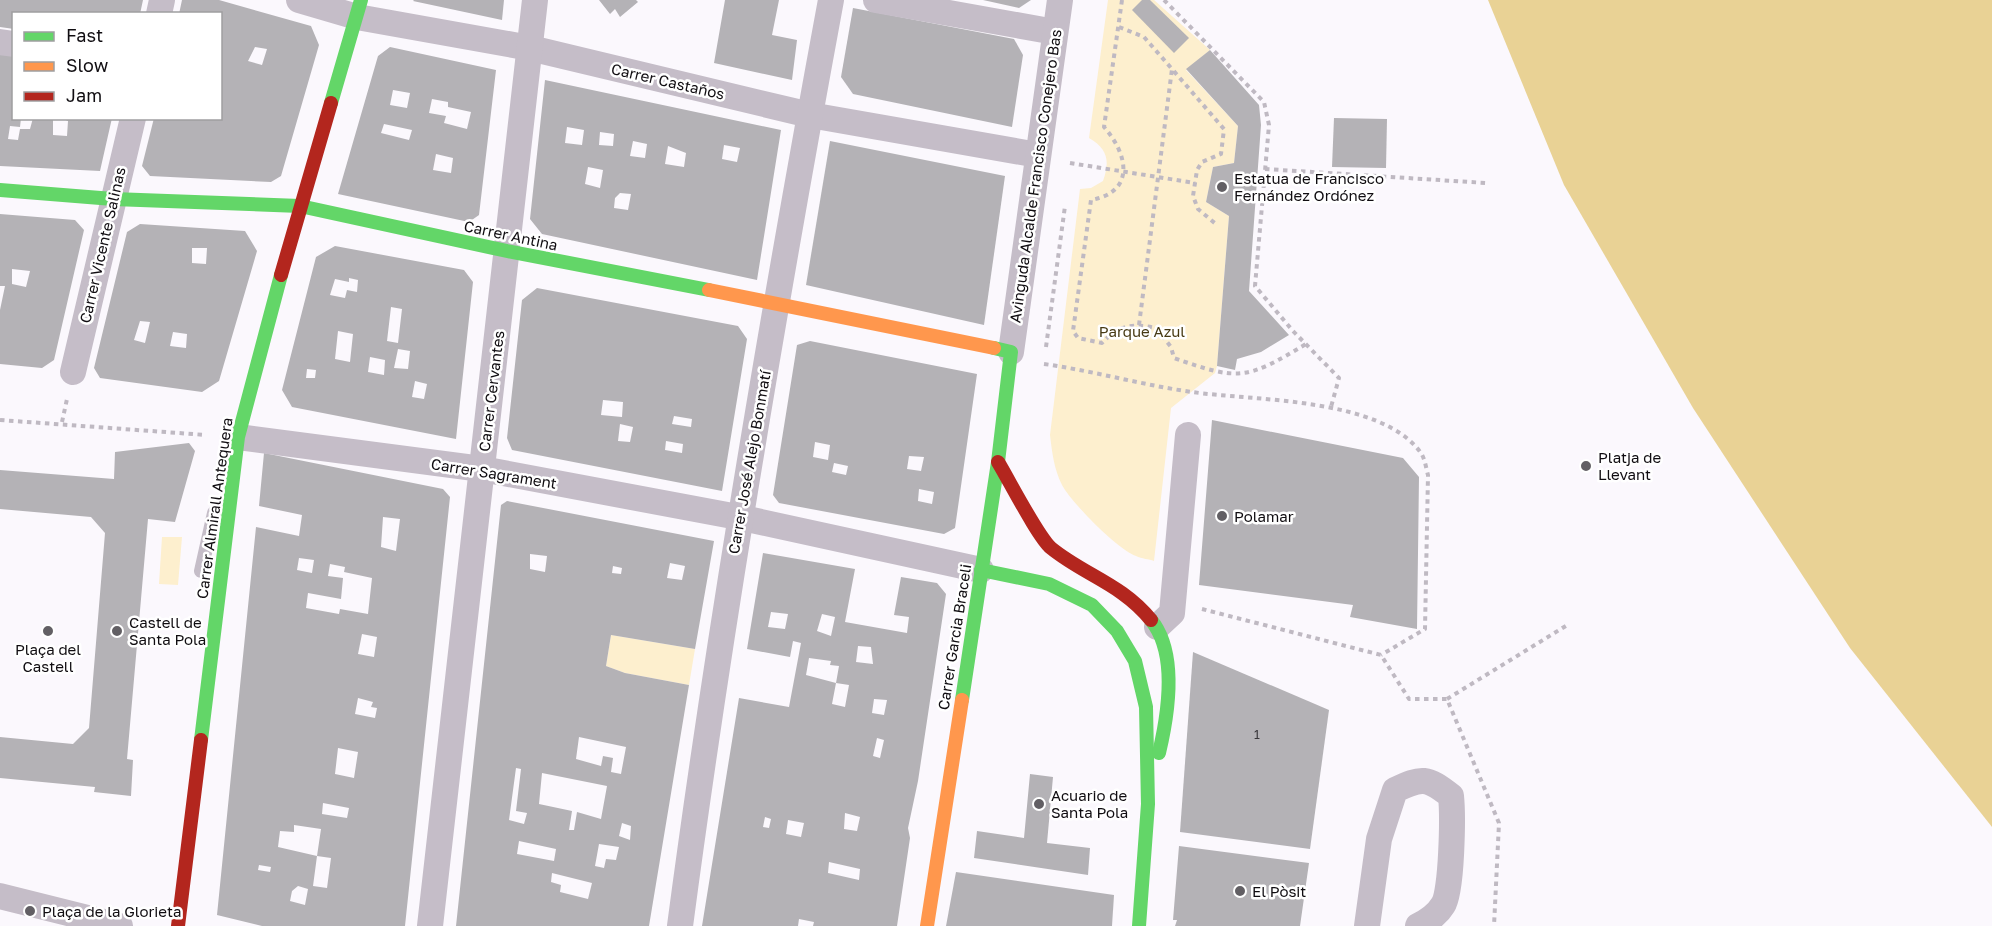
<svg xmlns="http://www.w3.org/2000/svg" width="1992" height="926" font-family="'Golos Text',sans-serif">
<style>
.green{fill:#fdefce}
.water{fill:#e9d295}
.building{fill:#b4b2b6;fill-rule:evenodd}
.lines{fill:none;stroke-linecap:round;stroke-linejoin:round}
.path{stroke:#bfb9c2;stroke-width:4;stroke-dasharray:4.5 4.5;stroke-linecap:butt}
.lane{stroke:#c5bdc8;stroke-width:14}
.street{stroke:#c5bdc8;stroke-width:26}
.fast{stroke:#63d668;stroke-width:14}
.slow{stroke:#ff974d;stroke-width:14}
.jam{stroke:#b3261e;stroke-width:14}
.poi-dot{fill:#625f64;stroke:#fff;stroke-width:2}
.labels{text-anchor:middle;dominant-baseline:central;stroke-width:5;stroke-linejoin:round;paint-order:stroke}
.number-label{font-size:12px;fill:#39363a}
.street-label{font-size:15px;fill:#100d11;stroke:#fff}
.poi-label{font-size:15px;fill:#100d11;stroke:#fff;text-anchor:start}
.park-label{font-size:15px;fill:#473a14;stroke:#fff}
</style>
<rect width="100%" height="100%" fill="#fbf8fd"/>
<!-- green -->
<g class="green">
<path d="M1108,0h46l56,50 -24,20 52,56 -4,37 -21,4 -7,35 23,14 -12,150 -2,7 -44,35 -17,153c-5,-2 -12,-2 -18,-5 -18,-6 -65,-54 -74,-71 -8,-16 -10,-33 -12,-50l30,-246 11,-1 12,-7c7,-20 5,-32 -14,-43z"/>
<polygon points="162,537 182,537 178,585 159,584"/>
<polygon points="611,635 695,649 689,685 625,673 606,666"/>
</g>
<!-- water -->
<polygon class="water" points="1488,0 1992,0 1992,827 1850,648 1693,408 1564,185"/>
<!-- building -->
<g class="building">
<polygon points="0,0 143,0 140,14 14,14 14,29 0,27"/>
<path d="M182,0h37l92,26 8,19 -38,131 -10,6 -121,-6 -8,-10 12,-48h66v-104h-41zM255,47l12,2 -5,16 -14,-4z"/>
<polygon points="414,0 504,0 502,20 413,1"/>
<polygon points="599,0 636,0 638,2 620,17 615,9 610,14"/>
<polygon points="725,0 779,0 772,35 797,40 792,80 714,63"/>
<polygon points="983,0 1031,0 1019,8"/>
<polygon points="1142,0 1150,0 1189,38 1174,53 1132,10"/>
<polygon points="853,8 1014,39 1023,55 1012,127 853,94 841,77"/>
<path d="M390,47l106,23 -17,145 -10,7 -131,-28 40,-138zM393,90l17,3 -3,15 -17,-3zM432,99l16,3v5l23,5 -4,17 -23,-6 2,-7 -17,-3zM384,124l28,6 -3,10 -28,-7zM436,154l17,4 -2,15 -18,-3z"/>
<polygon points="1210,50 1259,105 1261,125 1249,291 1289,335 1261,352 1237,359 1235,370 1217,366 1229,216 1206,202 1213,167 1234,163 1238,126 1186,69"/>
<polygon points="0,53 14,55 14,118 21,118 20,127 10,126 8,139 18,140 20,129 30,129 33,118 53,118 53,135 67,136 68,121 61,118 112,118 100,171 0,166"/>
<path d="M545,80l236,50 -24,150 -215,-46 -12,-15zM567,127l17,3 -2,15 -17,-2zM600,132l14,2 -1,12 -14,-1zM633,141l14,3 -2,14 -15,-2zM724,145l16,3 -3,14 -15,-3zM668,146l18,7 -2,14 -19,-3zM588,167l15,3 -3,18 -15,-4zM620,193l11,1 -3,16 -14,-2 1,-10z"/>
<polygon points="1334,118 1387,119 1386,168 1332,167"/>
<polygon points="830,141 1005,176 984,325 806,285"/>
<path d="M0,214l75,6 9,10 -30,130 -12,8 -42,-4v-54l5,-24h-5zM12,269l18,2 -4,16 -14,-3z"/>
<path d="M140,224l105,7 12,20 -38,130 -17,11 -102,-14 -6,-10 33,-136zM192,248h15l-1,16 -14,-1zM140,321l10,1 -5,21 -11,-3zM173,332l14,2 -1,14 -16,-2z"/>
<path d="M335,246l129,24 9,12 -17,157 -164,-32 -10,-17 34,-133zM349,278l9,2 -1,12 -10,-2 -2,8 -15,-3 5,-16 14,3zM391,307l11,2 -4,34 -11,-2zM338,331l15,3 -3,28 -15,-3zM398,349l12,2 -2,18 -14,-1zM370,357l15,3 -1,15 -16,-3zM307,369l9,1 -1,8h-9zM415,381l12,3 -3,15 -12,-2z"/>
<path d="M537,288l201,38 9,13 -25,152 -210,-41 -5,-12 15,-138zM603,400l20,2 -1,15 -21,-2zM674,416l18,3 -1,8 -19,-3zM620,424l13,3 -3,15 -12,-1zM666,441l17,3 -1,9 -17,-3z"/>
<path d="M810,341l167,33 -22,154 -11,6 -165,-31 -6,-8 24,-150zM815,442l15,3 -2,15 -15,-3zM909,456l15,1 -3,14 -14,-2zM834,463l14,3 -2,9 -14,-3zM919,489l15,3 -2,12 -14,-3z"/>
<polygon points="1212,420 1403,458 1419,477 1417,629 1350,617 1353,605 1199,585"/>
<polygon points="189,443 195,451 175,522 148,519 127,759 133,760 131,796 94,792 95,787 0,778 0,737 73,744 89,728 105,533 91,517 0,509 0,470 114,479 115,452"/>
<path d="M264,453l179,36 7,8 -45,429h-143l-45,-11 39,-388 43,9 3,-21 -43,-9zM383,517l17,2 -4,32 -15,-4zM299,558l15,2 -2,13 -15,-3zM330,564l15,3 -1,5 28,6 -4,36 -28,-5 -1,5 -33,-6 2,-15 33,6 2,-21 -15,-2zM362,634l15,3 -3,20 -16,-3zM358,698l15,4 -2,5 6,1 -2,10 -20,-4zM338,748l20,4 -4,26 -19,-4zM323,803l26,5 -2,10 -25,-4zM294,825l27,4 -4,27 14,2 -4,30 -14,-2 4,-30 -39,-9 2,-16 14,1zM259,865l12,2 -1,5 -12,-2zM298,886l10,3 -3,16 -15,-4 2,-10z"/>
<path d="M507,501l207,40 -19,108 -84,-14 -5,31 19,7 64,12 -40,241h-193l45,-421zM530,554l17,2 -2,16 -15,-3zM670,563l15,3 -3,14 -15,-2zM613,566l9,2 -1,6 -9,-1zM579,737l47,10 -5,27 -10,-2 2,-14 -10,-2 -2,10 -25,-7zM516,768l5,1 -5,42 11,2 -3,11 -15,-4zM542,773l65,13 -6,33 -24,-7 -3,18h-5l3,-19 -33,-7zM622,823l9,3 -1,14 -11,-4zM519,841l37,8 -2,12 -37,-7zM599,844l20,3 -3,13 -10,-1 -2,9 -9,-2zM552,873l40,10 -4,16 -28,-7 1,-7 -10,-3z"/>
<path d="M763,553l92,16 -10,53 62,11 2,-16 -15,-2 7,-38 36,6 9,11 -28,187 -10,47 2,10 -13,88h-84l1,-4 -15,-3 -1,7h-96l37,-228 50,9 12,-64 -8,-2 -3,16 -43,-8zM771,612l17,2 -3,15 -17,-2zM822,614l13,3 -4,19 -14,-5zM858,646l13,1 2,17 -17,-2zM809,658l22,3 -1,4 9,1 -3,17 13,2 -4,22 -13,-3 4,-21 -30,-8zM874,699l13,1 -3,15 -12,-2zM877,738l7,2 -4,18 -7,-2zM845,813l15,4 -3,14 -13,-2zM765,817l6,2 -2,9 -6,-1zM788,820l16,3 -3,14 -15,-3zM829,862l31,7 -1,11 -31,-7z"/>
<polygon points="1193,652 1329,710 1310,849 1180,832"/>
<polygon points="1030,774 1053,777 1047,843 1090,848 1088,875 974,858 977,831 1024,838"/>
<polygon points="1179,846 1309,863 1300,926 1175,926 1177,920 1173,920"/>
<polygon points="956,872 1114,895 1112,926 946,926"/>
</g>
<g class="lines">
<!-- path -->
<g class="path">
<path d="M1122,0l-18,127c24,27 32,65 -13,73l-18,131 5,7 24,5c17,-18 31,-20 54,-15l15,19 3,11c65,23 72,22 132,-14"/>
<polyline points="1164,0 1264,102 1269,125 1255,286 1293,331 1339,378 1331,407"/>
<polyline points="1119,27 1144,37 1172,69"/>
<polyline points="1070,163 1195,183"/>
<polyline points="1265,169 1486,183"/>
<polyline points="1139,325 1172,69 1224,129 1221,154 1202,162 1197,170 1193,196 1198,209 1217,225"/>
<polyline points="1046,347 1065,206"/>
<path d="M1044,364c50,7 98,21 148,28 62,9 189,5 229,61 4,6 5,15 7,22l-3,154 -44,26"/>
<polyline points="0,420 206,435"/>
<polyline points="62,422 67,399"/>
<polyline points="1202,609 1381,655 1409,699 1447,699 1499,823 1494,926"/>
<polyline points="1447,699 1569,624"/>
</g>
<!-- lane -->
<polyline class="lane" points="201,571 214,513"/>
<!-- street -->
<g class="street">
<polyline points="299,0 357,17 530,48 810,115 1038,155"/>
<polyline points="876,0 1055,32"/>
<polyline points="159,14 162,0"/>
<polyline points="0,42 14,44"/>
<polyline points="1011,352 1060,0"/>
<polyline points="73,372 133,118"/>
<polyline points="238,437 482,469 738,517 981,570"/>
<polyline points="1157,627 1172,613 1188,435"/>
<polyline points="0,896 120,926"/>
<polyline points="430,926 535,0"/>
<path d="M680,926c41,-310 94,-618 151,-926"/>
<path d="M1367,926l12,-87 16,-49c27,-13 32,-13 56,6 2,19 1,96 -8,109 -6,10 -15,16 -25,21"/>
</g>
<!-- fast -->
<g class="fast">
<polyline points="331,103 361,0"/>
<polyline points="0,190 113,199 300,206 507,251 709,290"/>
<polyline points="981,570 1049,584 1092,605 1117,631 1135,661 1146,707 1148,804 1139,926"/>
<path d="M1151,620c27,33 17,95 8,133"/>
<polyline points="962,700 998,462 1011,352 994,348"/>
<polyline points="201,740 238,437 281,275"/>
</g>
<!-- slow -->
<g class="slow">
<polyline points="709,290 994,348"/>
<polyline points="927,926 962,700"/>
</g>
<!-- jam -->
<g class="jam">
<polyline points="281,275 331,103"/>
<path d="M998,462c11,18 40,75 53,86 33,27 71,36 100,72"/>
<polyline points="178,926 201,740"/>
</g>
</g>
<!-- markers -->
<g class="poi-dot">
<circle cx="1222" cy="187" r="6"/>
<circle cx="1586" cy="466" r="6"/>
<circle cx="1222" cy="516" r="6"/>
<circle cx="48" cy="631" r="6"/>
<circle cx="117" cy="631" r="6"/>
<circle cx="1039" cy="804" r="6"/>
<circle cx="1240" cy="891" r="6"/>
<circle cx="30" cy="911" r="6"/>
</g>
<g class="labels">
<!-- number labels -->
<g class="number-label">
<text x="1257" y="734">1</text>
</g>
<!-- street labels -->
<g class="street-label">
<text transform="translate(668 81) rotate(13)">Carrer Castaños</text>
<text transform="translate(1035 176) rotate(-82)">Avinguda Alcalde Francisco Conejero Bas</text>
<text transform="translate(511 235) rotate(12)">Carrer Antina</text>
<text transform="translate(102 245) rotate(-77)">Carrer Vicente Salinas</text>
<text transform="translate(491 391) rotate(-83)">Carrer Cervantes</text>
<text transform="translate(749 462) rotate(-80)">Carrer José Alejo Bonmatí</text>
<text transform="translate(494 473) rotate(9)">Carrer Sagrament</text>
<text transform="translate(214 508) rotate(-82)">Carrer Almirall Antequera</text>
<text transform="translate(954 637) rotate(-81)">Carrer Garcia Braceli</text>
</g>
<!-- poi labels -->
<g class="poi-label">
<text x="1234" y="178">Estatua de Francisco<tspan x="1234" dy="17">Fernández Ordónez</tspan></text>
<text x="1598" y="457">Platja de<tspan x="1598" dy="17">Llevant</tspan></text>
<text x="1234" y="516">Polamar</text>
<text x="129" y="622">Castell de<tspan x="129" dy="17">Santa Pola</tspan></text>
<text x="48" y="649" text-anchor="middle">Plaça del<tspan x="48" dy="17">Castell</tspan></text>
<text x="1051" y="795">Acuario de<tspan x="1051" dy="17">Santa Pola</tspan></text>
<text x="1252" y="891">El Pòsit</text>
<text x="42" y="911">Plaça de la Glorieta</text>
</g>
<!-- park labels -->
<g class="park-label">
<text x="1142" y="331">Parque Azul</text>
</g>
</g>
<!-- legend -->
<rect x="12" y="12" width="210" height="108" fill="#ffffff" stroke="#9f9ea0" stroke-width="1.5"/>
<rect x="24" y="32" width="30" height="9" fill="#63d668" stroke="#9f9ea0" stroke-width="1.5"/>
<text x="66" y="42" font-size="18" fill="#100d11">Fast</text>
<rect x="24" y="62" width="30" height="9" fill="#ff974d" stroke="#9f9ea0" stroke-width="1.5"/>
<text x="66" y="72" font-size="18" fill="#100d11">Slow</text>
<rect x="24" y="92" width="30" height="9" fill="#b3261e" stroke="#9f9ea0" stroke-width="1.5"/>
<text x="66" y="102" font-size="18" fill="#100d11">Jam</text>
</svg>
